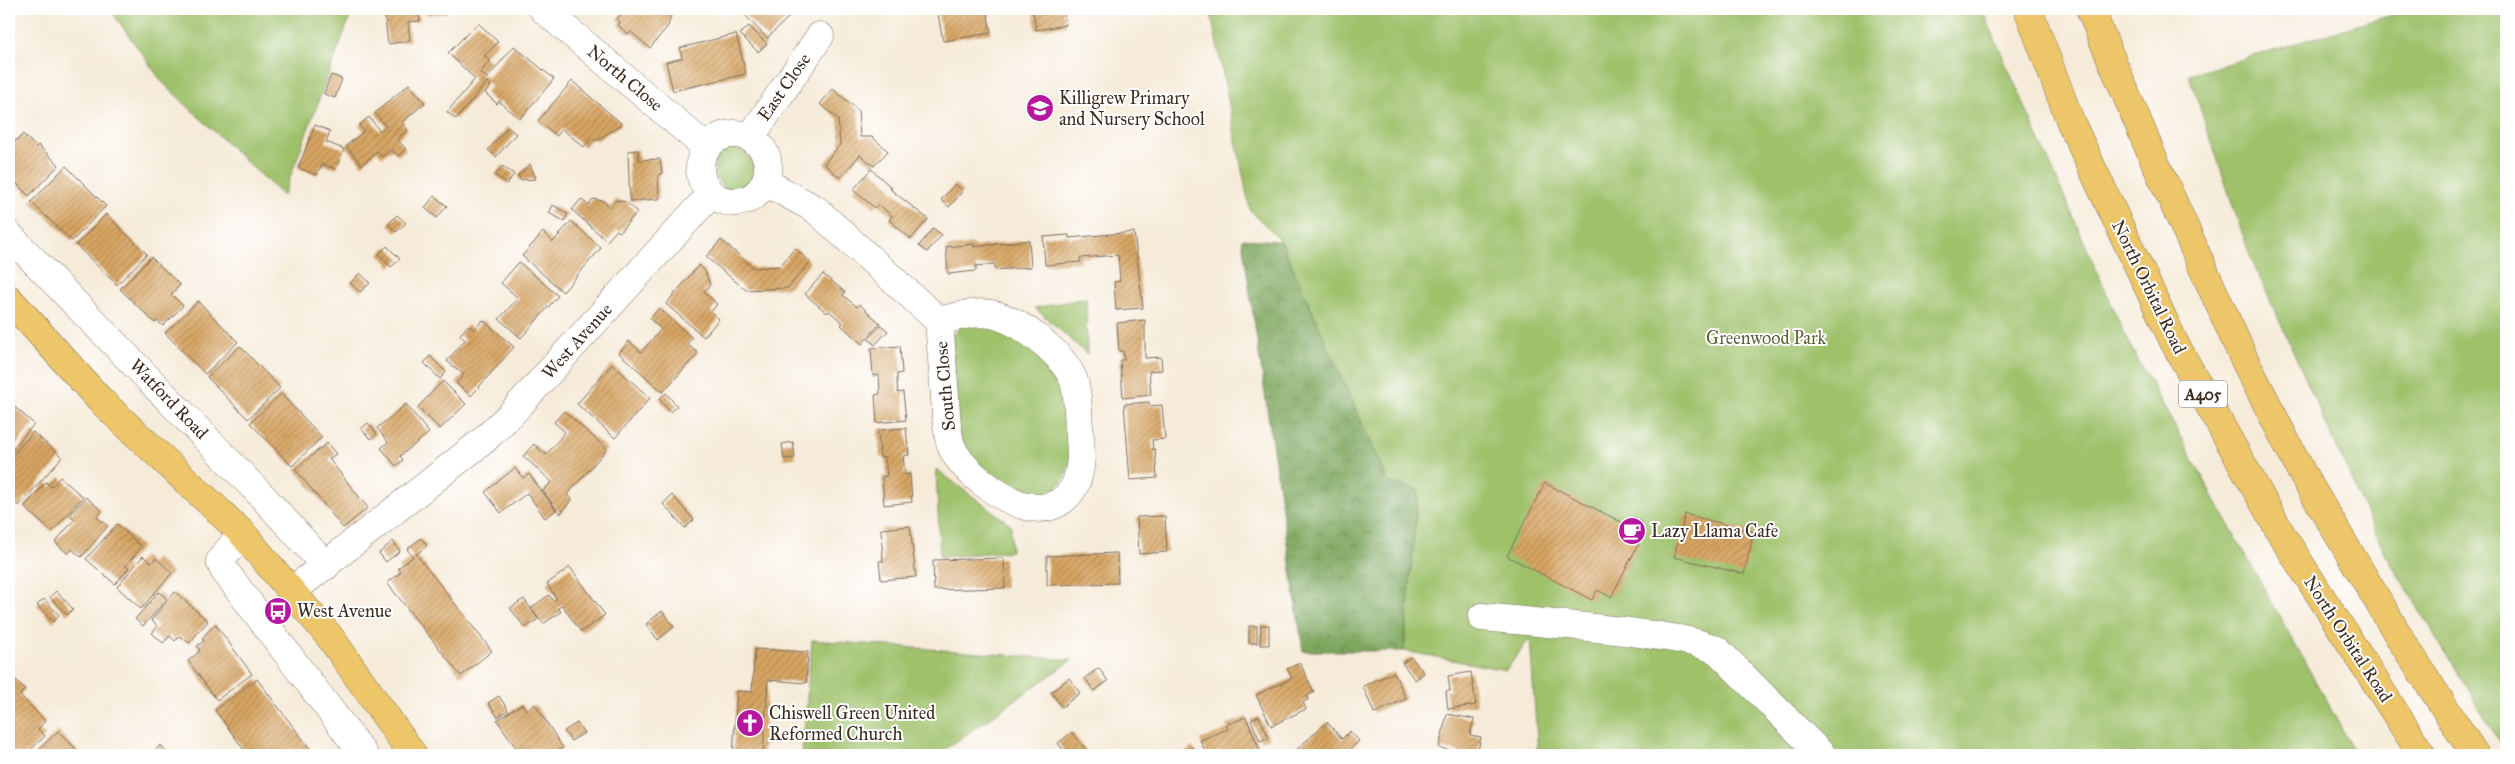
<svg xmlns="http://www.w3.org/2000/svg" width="2515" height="764" font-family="'IM FELL Great Primer',serif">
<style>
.green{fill:#9ec16a;stroke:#6c7644}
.forest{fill:url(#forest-crowns);stroke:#5c683e}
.building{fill:url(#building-hatch)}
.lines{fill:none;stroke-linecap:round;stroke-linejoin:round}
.minor-casing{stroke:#7c6e5f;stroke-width:29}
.major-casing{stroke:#7c6e5f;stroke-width:29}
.highway-casing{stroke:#7c6e5f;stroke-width:29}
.minor{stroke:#fff;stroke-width:28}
.major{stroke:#ecc669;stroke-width:28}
.highway{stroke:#ecc669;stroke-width:28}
.labels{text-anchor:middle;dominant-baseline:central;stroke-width:4;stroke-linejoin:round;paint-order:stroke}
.shield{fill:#fff;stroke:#766a62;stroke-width:1}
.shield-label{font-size:16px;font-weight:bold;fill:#3b2a1e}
.street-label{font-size:18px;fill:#3b2a1e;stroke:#fff}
.poi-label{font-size:18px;fill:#3b2a1e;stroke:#fff;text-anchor:start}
.park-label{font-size:18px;fill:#5e5f39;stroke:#fff}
</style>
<defs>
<pattern id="forest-crowns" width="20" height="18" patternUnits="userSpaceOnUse" patternTransform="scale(1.25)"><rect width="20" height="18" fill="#7ea75e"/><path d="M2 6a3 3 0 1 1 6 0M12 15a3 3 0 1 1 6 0" fill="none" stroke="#68884d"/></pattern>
<pattern id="building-hatch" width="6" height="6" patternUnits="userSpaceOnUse" patternTransform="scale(1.25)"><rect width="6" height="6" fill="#d8a663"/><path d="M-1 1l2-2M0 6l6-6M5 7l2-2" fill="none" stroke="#b08751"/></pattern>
</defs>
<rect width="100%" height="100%" fill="#fff"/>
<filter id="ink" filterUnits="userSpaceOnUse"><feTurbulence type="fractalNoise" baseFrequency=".02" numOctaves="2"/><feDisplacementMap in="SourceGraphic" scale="10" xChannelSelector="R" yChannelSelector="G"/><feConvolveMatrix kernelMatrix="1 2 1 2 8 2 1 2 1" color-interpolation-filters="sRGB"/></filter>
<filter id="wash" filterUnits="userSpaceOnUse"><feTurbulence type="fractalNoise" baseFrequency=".0096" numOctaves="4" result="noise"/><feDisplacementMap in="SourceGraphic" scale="20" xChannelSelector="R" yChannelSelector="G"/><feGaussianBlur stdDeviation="1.12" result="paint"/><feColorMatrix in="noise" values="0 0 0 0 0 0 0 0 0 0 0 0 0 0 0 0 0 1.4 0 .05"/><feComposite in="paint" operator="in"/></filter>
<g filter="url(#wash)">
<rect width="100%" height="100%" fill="#f6ebd9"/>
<!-- green -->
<g class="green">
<polygon points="110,9 353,9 283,196 162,82"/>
<polygon points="1210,9 1982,9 2128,342 2356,755 1538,755 1530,638 1506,670 1404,651 1418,490 1388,482 1281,241 1250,210"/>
<polygon points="2412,9 2506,9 2506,753 2384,552 2250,256 2189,75"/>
<circle cx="734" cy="169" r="20"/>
<polygon points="1086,298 1087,354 1035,308"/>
<polygon points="972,322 1004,328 1060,374 1073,447 1066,475 1060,484 1053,491 1044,495 1032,496 982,471 960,439 952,336 960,327"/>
<polygon points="936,469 1011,525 1011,551 940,557"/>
<polygon points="812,640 1072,660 937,755 802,755"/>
</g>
<!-- forest -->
<polygon class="forest" points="1242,239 1281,241 1388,482 1418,490 1404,651 1303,651"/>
<g id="blocks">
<!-- building -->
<g class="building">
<polygon points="384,9 418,9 420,21 408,22 410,41 388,44"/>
<polygon points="426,9 447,9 447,13 427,15"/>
<polygon points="625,9 663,9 671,15 668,26 650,48 631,32 628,34 618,25 620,22 617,19"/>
<polygon points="739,9 783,9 790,16 767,38"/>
<polygon points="937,9 987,9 991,33 943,41"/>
<polygon points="1033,9 1063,9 1066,25 1036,30"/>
<polygon points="478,23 498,42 484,56 490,61 480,73 487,78 514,46 554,79 520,119 499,101 497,104 485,93 491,86 487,82 456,119 447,112 475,79 448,53"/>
<polygon points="749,26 767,44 758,52 740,34"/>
<polygon points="736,34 746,74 673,91 666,62 682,58 680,48"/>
<polygon points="331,75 342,79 335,98 324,94"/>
<polygon points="572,81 622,124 596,141 592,138 584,147 562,129 557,136 538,121"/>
<polygon points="409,84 425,103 402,122 408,130 397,139 406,149 398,156 392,149 382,157 377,151 362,165 346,146 364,131 359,125 369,117 380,131 386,126 375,113"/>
<polygon points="833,89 858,110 860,137 872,137 888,151 874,166 860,155 840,178 824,164 840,145 838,119 820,104"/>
<polygon points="315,125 330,131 326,142 344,149 336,169 322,164 317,175 298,168"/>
<polygon points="508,127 516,134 496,157 488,150"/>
<polygon points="23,134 36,147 38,145 59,165 29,196 9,176 9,135 16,141"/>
<polygon points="638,150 639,160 660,159 662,174 658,175 659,199 630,201 628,151"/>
<polygon points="530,164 536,179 520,180 518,175"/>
<polygon points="66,166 106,206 72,241 31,202"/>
<polygon points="502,166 514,174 507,184 495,175"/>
<polygon points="871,169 892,188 890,189 928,219 911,239 889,220 892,216 878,204 875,208 853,190"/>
<polygon points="955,184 963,191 949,207 941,200"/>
<polygon points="434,196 447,206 437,218 425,208"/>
<polygon points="581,199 588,205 593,199 603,201 610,207 616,200 626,202 637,212 620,232 617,230 607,241 572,210"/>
<polygon points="553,205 568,214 564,221 549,213"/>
<polygon points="106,214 147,254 117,285 76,245"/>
<polygon points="397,215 406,223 396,232 388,224"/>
<polygon points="571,221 601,248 563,292 522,256 543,232 553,242"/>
<polygon points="933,228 942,235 927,252 919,246"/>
<polygon points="1134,232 1143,308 1116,310 1114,282 1120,281 1118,255 1080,258 1081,262 1045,265 1043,237 1069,235 1069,238"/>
<polygon points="721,240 754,268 780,266 795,248 810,262 788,288 746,290 706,257"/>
<polygon points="1029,240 1031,267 995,270 995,264 976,266 976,271 948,274 946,247 974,244 974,247"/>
<polygon points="387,246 400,259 391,267 379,254"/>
<polygon points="151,257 180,285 171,294 183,306 163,326 157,321 155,323 120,289"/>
<polygon points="519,262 558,296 521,338 499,319 518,298 501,283"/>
<polygon points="699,265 705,271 710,285 704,292 717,304 711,312 719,319 704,337 666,304"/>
<polygon points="360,273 370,283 360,292 350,283"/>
<polygon points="823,274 845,292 843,295 857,307 859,304 880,323 862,344 841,325 843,323 829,311 827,313 805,294"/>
<polygon points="198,301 238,342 205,374 165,333"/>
<polygon points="659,308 692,338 687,344 698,353 663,392 619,353 629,341 641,352 651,341 661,329 650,319"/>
<polygon points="483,320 514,347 471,396 456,383 464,375 447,361 465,340 460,335 468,325 474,330"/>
<polygon points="1145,320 1145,358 1161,357 1162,370 1149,371 1151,395 1123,398 1120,360 1124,360 1123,351 1119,351 1117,323"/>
<polygon points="881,325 888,331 875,345 868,339"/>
<polygon points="240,346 280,388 248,419 207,377"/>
<polygon points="900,346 902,373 897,374 897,383 898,393 903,392 906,420 877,423 875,395 880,394 879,375 873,376 871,348"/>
<polygon points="430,356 446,372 440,379 424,363"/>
<polygon points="612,364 650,398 615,438 577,404"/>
<polygon points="443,381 466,404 440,429 418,407"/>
<polygon points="666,393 677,406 670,412 659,399"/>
<polygon points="281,394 322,437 292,466 250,423"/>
<polygon points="9,402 34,424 9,453"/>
<polygon points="1149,402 1149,406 1162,405 1165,439 1152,440 1153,450 1155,449 1157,478 1130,480 1124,404"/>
<polygon points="406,404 429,433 400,456 403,460 396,466 381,448 388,442 377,428"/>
<polygon points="564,411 607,449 567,495 572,499 560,514 543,491 552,482 523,456 534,444 546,455 565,432 554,422"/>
<polygon points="368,423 377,434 371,439 361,429"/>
<polygon points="906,428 909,455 903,456 905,475 910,474 912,502 884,505 882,477 887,476 885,457 880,458 878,430"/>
<polygon points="33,432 62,457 19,506 9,497 9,460"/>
<polygon points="793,442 795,458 784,459 782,444"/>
<polygon points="327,443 336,454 329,459 368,508 343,528 295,469"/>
<polygon points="515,468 523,478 529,474 556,510 545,518 527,493 501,513 485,492"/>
<polygon points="60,477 83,497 52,532 24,507 46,482 51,487"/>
<polygon points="1545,483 1629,526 1633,517 1642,522 1632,539 1639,543 1611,597 1597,590 1592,600 1507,556"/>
<polygon points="672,495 694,520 685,528 663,504"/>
<polygon points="86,497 102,511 97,517 108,526 81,557 72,549 68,554 55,542 75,519 70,515"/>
<polygon points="1685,514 1754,532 1744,574 1674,557"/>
<polygon points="1165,516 1167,552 1139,554 1137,517"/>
<polygon points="117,524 142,547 125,566 129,568 115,584 86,559"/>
<polygon points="910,526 916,577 881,580 879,561 883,561 881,529"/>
<polygon points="421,538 427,546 416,554 492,651 461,676 387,583 401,572 398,568 413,557 407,549"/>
<polygon points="393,541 400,551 386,562 379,553"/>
<polygon points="1117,553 1118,583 1047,585 1047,556"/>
<polygon points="143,556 151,563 156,558 172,573 141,609 117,587"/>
<polygon points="1004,558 1005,588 934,590 933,560"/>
<polygon points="570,567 605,615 581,632 562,605 558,608 561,612 543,624 531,608 549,595 553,601 557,599 547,584"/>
<polygon points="56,591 73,609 67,615 50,597"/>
<polygon points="159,592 167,599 143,626 135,619"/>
<polygon points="175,592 208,621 189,643 180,636 175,641 170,636 163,643 152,633 158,626 151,620"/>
<polygon points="44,599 59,615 53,622 37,605"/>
<polygon points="524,599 538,619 525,628 510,608"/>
<polygon points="662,611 674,627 658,640 646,624"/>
<polygon points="215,624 252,674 217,700 188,661 200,651 197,646 204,641 202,638"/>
<polygon points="1261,625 1269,625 1269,645 1260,645"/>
<rect x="1249" y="626" width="8" height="17"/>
<polygon points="755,649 808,652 806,683 768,680 763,755 733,754 737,691 752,692"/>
<polygon points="1411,657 1424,673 1415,680 1402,663"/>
<polygon points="1300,663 1314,692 1307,696 1308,700 1303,702 1306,709 1271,726 1256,695 1292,678 1287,669"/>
<polygon points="1099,668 1108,681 1094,691 1085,678"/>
<polygon points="1394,672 1406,699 1374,713 1363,686"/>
<polygon points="1471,672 1476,705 1448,709 1446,691 1450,691 1448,676"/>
<polygon points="11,675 25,689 20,695 45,721 38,729 45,736 25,755 17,753 14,755 9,749 9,678"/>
<polygon points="1069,678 1080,693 1062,707 1051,692"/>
<polygon points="257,679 310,749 315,755 248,755 215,710"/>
<polygon points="499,696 508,710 498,717 488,703"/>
<polygon points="522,704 526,710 535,704 563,748 552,755 521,755 497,720"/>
<polygon points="1447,714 1474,719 1470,735 1481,737 1477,755 1458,755 1459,752 1439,748"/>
<polygon points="1259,716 1269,738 1260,741 1251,720"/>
<polygon points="1246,717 1262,755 1207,755 1200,740 1228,729 1226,725"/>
<polygon points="1327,722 1342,739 1350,731 1359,741 1351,748 1354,752 1350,755 1300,755 1296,750"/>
<polygon points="577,723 584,733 571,741 564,731"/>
<polygon points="58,731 79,752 75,755 33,755"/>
<polygon points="1072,732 1090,755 1067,755 1058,743"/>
<polygon points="161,745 169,755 149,755"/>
<polygon points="1192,747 1199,755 1181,755"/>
<polygon points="1409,750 1410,755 1387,755 1387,754"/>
</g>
</g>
</g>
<g filter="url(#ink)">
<use href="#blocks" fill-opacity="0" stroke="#7c6e5f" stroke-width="1"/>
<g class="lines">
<!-- minor casing -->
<g class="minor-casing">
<g id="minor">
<polyline points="543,9 707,148"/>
<circle cx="734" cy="168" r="34"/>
<polyline points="750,138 820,36"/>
<path d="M765,182l50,27 124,112c2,25 4,50 6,76 1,16 1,33 6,48 9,25 51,55 75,61 18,5 35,0 46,-16 12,-18 9,-43 7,-63 -1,-14 -1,-29 -4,-42 -6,-28 -56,-66 -84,-71 -17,-3 -35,3 -52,7"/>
<polyline points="9,235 263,497 326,566"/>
<polyline points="242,533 220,561 224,570 364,755"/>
<polyline points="292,591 484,440 510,415 711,194"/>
<path d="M1482,617c52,5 104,9 156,16 27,4 53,6 79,17l105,105"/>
</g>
</g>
<!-- major casing -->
<g class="major-casing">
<polyline id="major" points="9,299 100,400 242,533 330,637 413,755"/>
</g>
<!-- highway casing -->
<g class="highway-casing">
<g id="highway">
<polyline points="2028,9 2071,123 2174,342 2283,537 2422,755"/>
<polyline points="2090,9 2151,153 2244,359 2303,475 2403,643 2475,755"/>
</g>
</g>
<!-- minor -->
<use href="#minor" class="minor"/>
<!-- major -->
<use href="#major" class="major"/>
<!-- highway -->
<use href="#highway" class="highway"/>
</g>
</g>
<!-- icons -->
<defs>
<g id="school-disc" transform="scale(1.4375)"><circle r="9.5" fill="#b5179e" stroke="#fff"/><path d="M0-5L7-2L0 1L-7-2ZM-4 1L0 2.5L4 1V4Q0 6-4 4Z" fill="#fff"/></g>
<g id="cafe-disc" transform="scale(1.4375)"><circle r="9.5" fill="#b5179e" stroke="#fff"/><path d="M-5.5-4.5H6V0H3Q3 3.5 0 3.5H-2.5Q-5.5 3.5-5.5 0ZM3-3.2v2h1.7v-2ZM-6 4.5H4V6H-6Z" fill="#fff"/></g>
<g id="bus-disc" transform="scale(1.4375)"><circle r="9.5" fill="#b5179e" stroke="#fff"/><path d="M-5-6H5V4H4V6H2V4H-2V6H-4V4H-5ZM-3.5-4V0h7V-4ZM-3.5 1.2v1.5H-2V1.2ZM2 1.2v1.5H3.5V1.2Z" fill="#fff"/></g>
<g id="church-disc" transform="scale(1.4375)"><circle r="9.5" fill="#b5179e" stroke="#fff"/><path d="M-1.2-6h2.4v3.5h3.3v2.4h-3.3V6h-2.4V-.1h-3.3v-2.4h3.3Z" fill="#fff"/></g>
</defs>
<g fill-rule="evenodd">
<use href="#school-disc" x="1040" y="108"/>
<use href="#cafe-disc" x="1632" y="531"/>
<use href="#bus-disc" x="278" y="611"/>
<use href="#church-disc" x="750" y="723"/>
</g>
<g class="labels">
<!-- shield labels -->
<rect class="shield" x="2179" y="380.5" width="48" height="27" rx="4"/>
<g class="shield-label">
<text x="2203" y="394">A405</text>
</g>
<!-- street labels -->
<g class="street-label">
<text transform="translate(625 78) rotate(40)">North Close</text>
<text transform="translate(784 87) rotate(-55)">East Close</text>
<text transform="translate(2149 287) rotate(64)">North Orbital Road</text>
<text transform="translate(577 341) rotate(-48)">West Avenue</text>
<text transform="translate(945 386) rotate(-95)">South Close</text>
<text transform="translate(169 399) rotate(46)">Watford Road</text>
<text transform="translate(2348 639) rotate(57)">North Orbital Road</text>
</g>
<!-- poi labels -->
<g class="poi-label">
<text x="1059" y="98">Killigrew Primary<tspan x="1059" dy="21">and Nursery School</tspan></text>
<text x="1651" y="531">Lazy Llama Cafe</text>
<text x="297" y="611">West Avenue</text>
<text x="769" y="713">Chiswell Green United<tspan x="769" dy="21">Reformed Church</tspan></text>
</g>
<!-- park labels -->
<g class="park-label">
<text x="1766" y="338">Greenwood Park</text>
</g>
</g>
<!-- margin -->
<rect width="2515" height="764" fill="none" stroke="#fff" stroke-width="30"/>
</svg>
